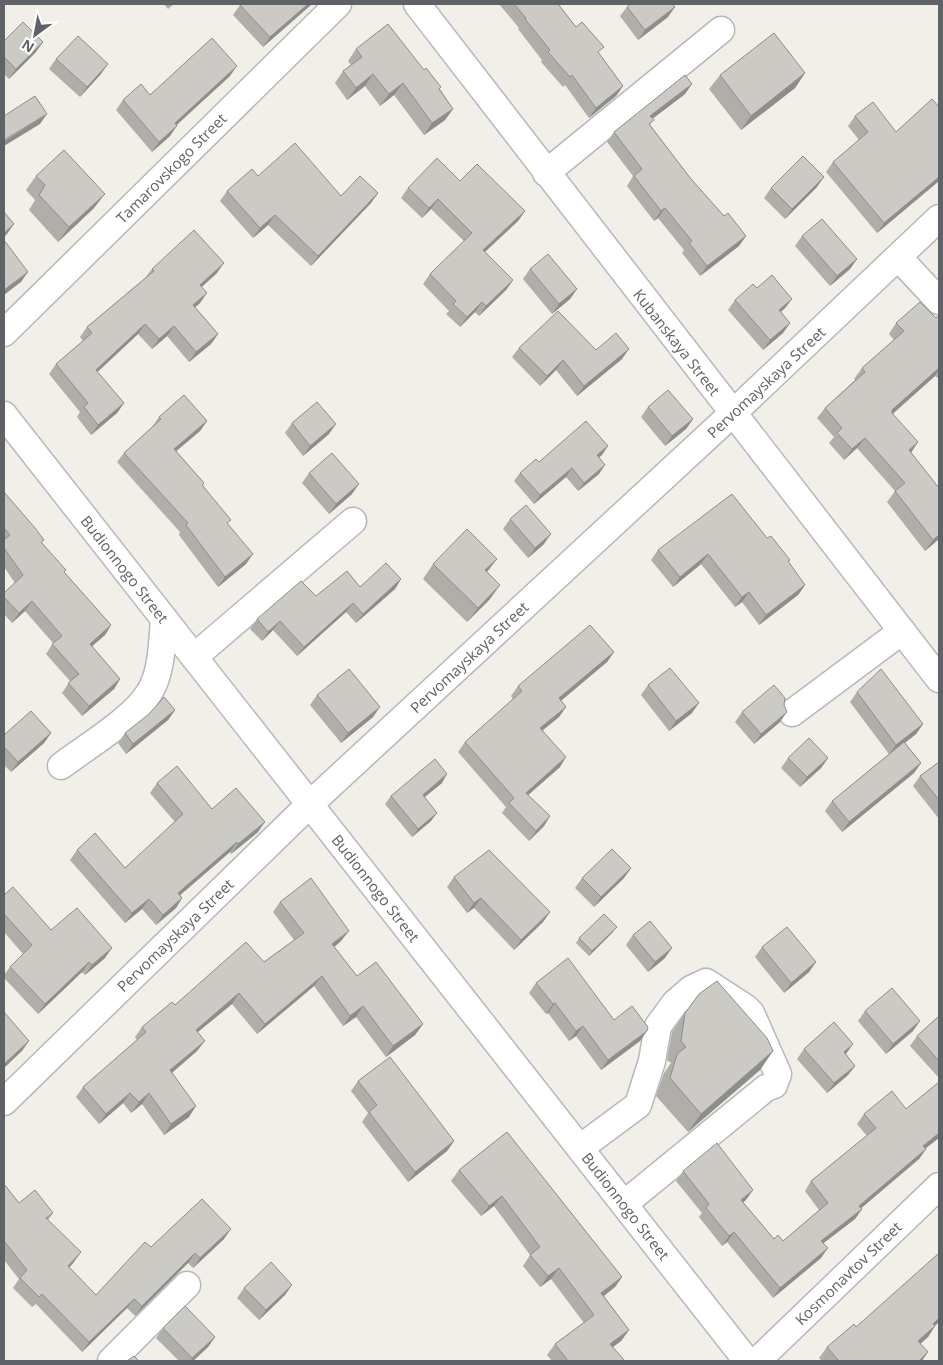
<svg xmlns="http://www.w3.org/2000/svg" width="943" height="1365" font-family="'Open Sans',sans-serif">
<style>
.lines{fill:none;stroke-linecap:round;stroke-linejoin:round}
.minor-casing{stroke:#b5b8bc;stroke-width:29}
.minor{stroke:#fff;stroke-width:26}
.wall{fill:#afaea9}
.shaded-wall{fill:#8f8d8a}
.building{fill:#cccac5;stroke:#8f8d8a}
.labels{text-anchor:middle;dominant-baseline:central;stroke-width:5;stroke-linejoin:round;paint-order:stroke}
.street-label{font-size:15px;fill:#5f6368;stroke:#fff}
</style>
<rect width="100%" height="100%" fill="#f1efe8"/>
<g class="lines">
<!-- minor casing -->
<g class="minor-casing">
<g id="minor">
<polyline points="417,4 939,679"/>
<polyline points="546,173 721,30"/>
<polyline points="898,257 939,301"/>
<polyline points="4,333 338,4"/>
<polyline points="4,415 747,1361"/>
<polyline points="194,657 353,521"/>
<polyline points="792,713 902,631"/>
<path d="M61,766c25,-19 72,-47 88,-73 13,-20 13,-51 15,-74"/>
<polyline points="4,1102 310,804 732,414 939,218"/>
<polyline points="580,1148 638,1105 652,1061 658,1026 675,1003 691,989 706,982 746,1008 751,1013 778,1074 774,1085 766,1088 624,1204"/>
<polyline points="111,1361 187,1285"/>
<polyline points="757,1361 939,1186"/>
</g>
</g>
<!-- minor -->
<use href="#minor" class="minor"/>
</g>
<!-- wall -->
<g class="wall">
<polygon points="164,4 174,4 168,9"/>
<polygon points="312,4 263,47 233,15 240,5"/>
<polygon points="499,4 558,4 576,27 599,54 623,86 616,96 589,118 565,85 563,87 541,62 542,60 518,29 519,28"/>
<polygon points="627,7 668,17 638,40 620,16"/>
<polygon points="4,41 36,52 9,79 4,74"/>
<polygon points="356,49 440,89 453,109 445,120 424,135 394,95 380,106 365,86 347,100 335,83 343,71 351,65 348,61"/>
<polygon points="56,59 101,74 80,97 49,69"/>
<polygon points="805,73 795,88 741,130 709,89 720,75"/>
<polygon points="230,76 176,125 170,136 152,152 116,110 123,100 150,95"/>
<polygon points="685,94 652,119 650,125 691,179 724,216 746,236 739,246 700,276 682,253 684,250 658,218 654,221 627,186 633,176 607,142 614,132"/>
<polygon points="939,107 939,181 877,233 826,172 833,162 859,140 848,126 855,116 896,132"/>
<polygon points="36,176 94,208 58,242 29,210 35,200 26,190"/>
<polygon points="258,176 341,196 378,193 371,203 311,266 268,225 253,238 220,201 227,191"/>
<polygon points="460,181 525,211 518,221 485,252 513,280 506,290 479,316 475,312 460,327 446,314 449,311 423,284 430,274 464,241 431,209 422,218 401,198 408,188"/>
<polygon points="817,187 785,219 764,198 771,188"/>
<polygon points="802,236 857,259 850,269 830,286 795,246"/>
<polygon points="152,269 217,273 201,287 200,303 195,307 218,334 211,344 189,362 167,336 152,349 138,334 97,372 124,403 117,413 91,435 77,417 80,412 49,374 56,364 83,341 80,337 87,327 145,278"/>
<polygon points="530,269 577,289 570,299 552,314 523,279"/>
<polygon points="792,299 785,308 781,312 790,323 783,333 763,350 728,310 735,300"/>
<polygon points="939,315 939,377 938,378 935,376 893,414 911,452 939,539 925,551 887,502 895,491 857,448 844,460 829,443 834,437 817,418 825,408 855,380 854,379 862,368 894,340 889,334 896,323 936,318"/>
<polygon points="519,348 596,350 622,359 577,396 556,370 540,386 512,357"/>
<polygon points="648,407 693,419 686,429 665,446 641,417"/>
<polygon points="159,417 207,421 200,431 176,451 204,483 203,485 228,524 246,564 218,587 179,535 180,532 117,462 124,453 152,427"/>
<polygon points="292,423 329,434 303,456 285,433"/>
<polygon points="602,455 598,458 599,474 578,491 566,477 534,504 514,481 520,473 539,462"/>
<polygon points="309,473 352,494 329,514 302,483"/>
<polygon points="4,492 42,543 64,572 111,625 105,635 92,646 120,679 114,689 82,716 62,693 70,681 46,654 53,643 25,611 12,623 4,614 4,593 15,583 4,567"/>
<polygon points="510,519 544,544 528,558 503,529"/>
<polygon points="658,550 788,562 805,585 798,595 759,625 742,602 735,607 701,564 673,587 651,560"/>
<polygon points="497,559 487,572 490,599 467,622 423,579 433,564"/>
<polygon points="401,579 395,589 356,623 346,612 297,656 273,630 262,641 250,629 257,619 316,596 360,587"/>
<polygon points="614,652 607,662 561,701 566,707 559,717 543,730 560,767 528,795 550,816 544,826 529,841 502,813 506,807 458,752 465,742 513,699 511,696 518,686"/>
<polygon points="648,685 692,713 669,731 641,695"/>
<polygon points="857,692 923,724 916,734 905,743 921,763 914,773 842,832 825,811 832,801 889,754 850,702"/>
<polygon points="317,695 373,717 341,743 310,705"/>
<polygon points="784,705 780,722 754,744 735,722 742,712"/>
<polygon points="175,710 168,720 126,754 118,743 125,733"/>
<polygon points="51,733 44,743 11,772 4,765 4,735"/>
<polygon points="788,758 828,758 821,768 800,787 781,768"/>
<polygon points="939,762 939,819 913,786 920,776"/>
<polygon points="157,783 258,832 231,854 230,852 180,895 182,898 176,908 156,925 142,909 125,923 70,860 77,850 125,868 175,822 150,793"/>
<polygon points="442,783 425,797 431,821 412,837 385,804 391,796"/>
<polygon points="631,868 624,878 594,907 575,888 582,878"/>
<polygon points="454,877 550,912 543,922 514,950 474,908 467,913 447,887"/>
<polygon points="4,895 51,930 105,958 85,975 82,972 38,1014 4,978 4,975 10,967 23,954 4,932"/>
<polygon points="280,902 341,941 334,947 357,976 423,1024 415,1035 386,1057 356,1017 343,1026 314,986 257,1034 232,1004 198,1032 197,1051 172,1073 189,1117 164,1135 142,1104 131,1113 123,1103 99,1124 76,1097 83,1087 137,1040 135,1037 142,1027 175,1005 264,962 294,940 273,912"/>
<polygon points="613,932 589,956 576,943 579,938"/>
<polygon points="633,935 665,958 648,972 626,945"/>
<polygon points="762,947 816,962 809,972 784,993 755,957"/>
<polygon points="536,983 614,1020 640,1041 601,1070 576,1036 569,1041 548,1013 546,1014 529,993"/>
<polygon points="865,1011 913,1031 886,1054 858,1021"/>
<polygon points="685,1013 773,1051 760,1070 688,1132 656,1096 664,1073 671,1063 667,1060 672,1032"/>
<polygon points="939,1016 939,1078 910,1046 917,1036"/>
<polygon points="804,1049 846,1054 855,1066 848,1075 827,1093 797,1059"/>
<polygon points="358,1081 454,1141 447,1151 408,1182 362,1122 368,1113 351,1091"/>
<polygon points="864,1114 926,1149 919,1159 861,1208 862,1209 855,1219 824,1243 821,1258 773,1298 727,1242 722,1246 699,1217 702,1213 676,1181 683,1171 746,1200 743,1202 774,1239 783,1241 819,1210 805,1191 811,1181 867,1136 857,1124"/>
<polygon points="507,1132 622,1277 615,1287 604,1296 629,1330 621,1341 613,1347 625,1361 552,1361 547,1355 555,1344 584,1323 551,1279 540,1287 523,1266 530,1255 494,1206 481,1216 451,1181 459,1170"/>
<polygon points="4,1184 19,1203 53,1213 48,1220 74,1262 69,1268 96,1295 151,1247 224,1239 193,1268 188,1263 135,1316 127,1308 82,1352 36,1304 32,1307 13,1288 19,1279 4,1260"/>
<polygon points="934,1259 935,1326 928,1337 920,1344 922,1361 822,1361 819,1358 827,1347 856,1327"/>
<polygon points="244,1288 285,1295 259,1320 237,1298"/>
<polygon points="163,1328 215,1337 208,1347 193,1361 179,1361 156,1338"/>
</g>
<!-- shaded-wall -->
<g class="shaded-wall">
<polygon points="308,4 312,4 263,47 270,37"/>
<polygon points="675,7 668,17 638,40 645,30"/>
<polygon points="43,42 36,52 9,79 16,69"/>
<polygon points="108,64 101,74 80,97 87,87"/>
<polygon points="237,66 230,76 168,133 175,123"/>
<polygon points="805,73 795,88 741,130 751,116"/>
<polygon points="373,74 365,86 347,100 356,88"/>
<polygon points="403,83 394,95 380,106 389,94"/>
<polygon points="692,84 685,94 643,126 650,116"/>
<polygon points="623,86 616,96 589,118 596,108"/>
<polygon points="453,109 445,120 424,135 432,123"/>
<polygon points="47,114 40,124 4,146 4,141"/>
<polygon points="177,126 170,136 152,152 159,142"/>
<polygon points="824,177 817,187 785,219 792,209"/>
<polygon points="939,177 939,181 877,233 884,223"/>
<polygon points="378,193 371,203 311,266 318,256"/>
<polygon points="105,194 94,208 58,242 69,227"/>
<polygon points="438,199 431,209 422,218 429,208"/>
<polygon points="665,208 658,218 654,221 661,211"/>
<polygon points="525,211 518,221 476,260 483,250"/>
<polygon points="275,215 268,225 253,238 260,228"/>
<polygon points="14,224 7,234 4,237 4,233"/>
<polygon points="746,236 739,246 700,276 707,266"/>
<polygon points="857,259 850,269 830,286 837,276"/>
<polygon points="224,263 217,273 193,295 200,285"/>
<polygon points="28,272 21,282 4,295 4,290"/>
<polygon points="513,280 506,290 479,316 486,306"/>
<polygon points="577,289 570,299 552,314 559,304"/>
<polygon points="207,293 200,303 186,315 193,305"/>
<polygon points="792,299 785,308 772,320 779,310"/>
<polygon points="482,302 475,312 460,327 467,317"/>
<polygon points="790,323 783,333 763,350 770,340"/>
<polygon points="145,324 138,334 89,380 96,370"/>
<polygon points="174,326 167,336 152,349 159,339"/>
<polygon points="218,334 211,344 189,362 196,352"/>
<polygon points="629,349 622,359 577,396 584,386"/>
<polygon points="563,360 556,370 540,386 547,376"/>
<polygon points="939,368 939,370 935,376 885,420 892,410"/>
<polygon points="124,403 117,413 91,435 98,425"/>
<polygon points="693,419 686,429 665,446 672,436"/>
<polygon points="207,421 200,431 167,459 174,449"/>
<polygon points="336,424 329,434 303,456 310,446"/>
<polygon points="865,438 857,448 844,460 852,449"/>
<polygon points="918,442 911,453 909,450"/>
<polygon points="608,446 602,455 591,464 597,455"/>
<polygon points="605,465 599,474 578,491 584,483"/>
<polygon points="572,468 566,477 534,504 540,495"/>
<polygon points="359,484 352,494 329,514 336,504"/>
<polygon points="551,534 544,544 528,558 535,548"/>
<polygon points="939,535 939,539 925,551 933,540"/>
<polygon points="253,554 246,564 218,587 225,577"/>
<polygon points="708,554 701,564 673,587 680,577"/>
<polygon points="497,559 486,573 485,570"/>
<polygon points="401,579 395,589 356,623 363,614"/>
<polygon points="500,585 490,599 467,622 478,608"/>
<polygon points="805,585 798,595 759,625 766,615"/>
<polygon points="749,592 742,602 735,607 742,597"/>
<polygon points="32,601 25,611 12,623 19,613"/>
<polygon points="353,603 346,612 297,656 304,647"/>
<polygon points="280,621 273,630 262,641 268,632"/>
<polygon points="111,625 105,635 83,654 90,644"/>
<polygon points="614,652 607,662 552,708 559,698"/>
<polygon points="120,679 114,689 82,716 89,706"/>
<polygon points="699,703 692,713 669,731 676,721"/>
<polygon points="380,707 373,717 341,743 348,733"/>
<polygon points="566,707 559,717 533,738 540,728"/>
<polygon points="175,710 168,720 126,754 133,744"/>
<polygon points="787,712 780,722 754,744 761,734"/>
<polygon points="923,724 916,734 889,755 896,745"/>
<polygon points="51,733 44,743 11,772 18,762"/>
<polygon points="566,757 560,767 519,803 526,793"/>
<polygon points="828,758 821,768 800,787 807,777"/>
<polygon points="921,763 914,773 842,832 849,822"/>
<polygon points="447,774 442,783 417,803 423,795"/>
<polygon points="437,813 431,821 412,837 418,829"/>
<polygon points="550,816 544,826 529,841 536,831"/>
<polygon points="265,822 258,832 231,854 238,844"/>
<polygon points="237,842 230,852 171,903 178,893"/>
<polygon points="631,868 624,878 594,907 601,897"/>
<polygon points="182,898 176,908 156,925 163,915"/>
<polygon points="481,898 474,908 467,913 474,903"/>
<polygon points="149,899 142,909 125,923 132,913"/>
<polygon points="550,912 543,922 514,950 521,940"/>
<polygon points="617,927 613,932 589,956 592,951"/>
<polygon points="349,931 341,941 325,955 332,944"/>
<polygon points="112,948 105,958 85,975 92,965"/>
<polygon points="672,948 665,958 648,972 655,962"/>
<polygon points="89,962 82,972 38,1014 45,1004"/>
<polygon points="816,962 809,972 784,993 791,983"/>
<polygon points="322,976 314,986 257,1034 265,1024"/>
<polygon points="239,993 232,1004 188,1040 196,1030"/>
<polygon points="555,1003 548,1013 546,1014 553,1004"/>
<polygon points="363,1006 356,1017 343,1026 350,1016"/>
<polygon points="920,1021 913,1031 886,1054 893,1044"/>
<polygon points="423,1024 415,1035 386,1057 393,1046"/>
<polygon points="583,1026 576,1036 569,1041 576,1031"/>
<polygon points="647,1031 640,1041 601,1070 608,1060"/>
<polygon points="29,1041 22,1051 4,1068 4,1064"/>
<polygon points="205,1041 197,1051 162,1081 170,1070"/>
<polygon points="853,1044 846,1054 837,1062 844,1052"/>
<polygon points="773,1051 760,1070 688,1132 701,1114"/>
<polygon points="855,1066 848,1075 827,1093 834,1083"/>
<polygon points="130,1093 123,1103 99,1124 106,1114"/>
<polygon points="149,1093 142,1104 131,1113 139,1102"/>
<polygon points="196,1106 189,1117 164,1135 171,1124"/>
<polygon points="939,1133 939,1138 916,1156 923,1146"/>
<polygon points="454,1141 447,1151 408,1182 415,1172"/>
<polygon points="926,1149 919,1159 852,1216 859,1206"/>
<polygon points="753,1190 746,1200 734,1209 741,1200"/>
<polygon points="502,1196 494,1206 481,1216 489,1206"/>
<polygon points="862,1209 855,1219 814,1250 821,1241"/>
<polygon points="231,1229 224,1239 193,1268 200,1258"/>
<polygon points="734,1232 727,1242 722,1246 729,1236"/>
<polygon points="828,1248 821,1258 773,1298 780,1288"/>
<polygon points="81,1252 74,1262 61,1276 68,1266"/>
<polygon points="195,1253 188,1263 135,1316 142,1306"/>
<polygon points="559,1268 551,1279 540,1287 548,1276"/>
<polygon points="622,1277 615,1287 593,1304 601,1293"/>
<polygon points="292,1285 285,1295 259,1320 266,1310"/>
<polygon points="134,1299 127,1308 82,1352 89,1342"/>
<polygon points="939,1318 939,1322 935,1326 928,1337 911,1352 918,1341 933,1324"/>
<polygon points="629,1330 621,1341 602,1355 610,1344"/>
<polygon points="215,1337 208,1347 193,1361 190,1361"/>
<polygon points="928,1352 922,1361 919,1361"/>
</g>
<!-- building -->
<g class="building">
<polygon points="242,4 308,4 270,37 240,5"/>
<polygon points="514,4 558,4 576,27 582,22 604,47 598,52 623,86 596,108 572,75 570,77 548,52 550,50 525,19 526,18"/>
<polygon points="631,4 672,4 675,7 645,30 627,7"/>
<polygon points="23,22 43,42 16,69 4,57 4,41"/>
<polygon points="388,24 424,70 426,68 441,87 439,89 453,109 432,123 403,83 389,94 373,74 356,88 343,71 362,57 356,49"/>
<polygon points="774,33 805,73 751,116 720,75"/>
<polygon points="78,36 108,64 87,87 56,59"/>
<polygon points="212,38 237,66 175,123 177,126 159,142 123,100 141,84 150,95"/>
<polygon points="685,75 692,84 650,116 654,120 649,124 691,179 724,216 728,213 746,236 707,266 689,243 692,241 665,208 661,211 634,176 642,169 614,132"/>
<polygon points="35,96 47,114 4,140 4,116"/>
<polygon points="932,99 939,107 939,177 884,223 833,162 868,132 855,116 873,102 896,132"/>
<polygon points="295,143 341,196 360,176 378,193 318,256 275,215 260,228 227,191 252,169 258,176"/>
<polygon points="64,150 105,194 69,227 39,195 45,185 36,176"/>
<polygon points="803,156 824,177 792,209 771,188"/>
<polygon points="437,158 460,181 477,164 525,211 483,250 513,280 486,306 482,302 467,317 453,304 456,301 430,274 472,233 438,199 429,208 408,188"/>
<polygon points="4,212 14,224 4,233"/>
<polygon points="822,219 857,259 837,276 802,236"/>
<polygon points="194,230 224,263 200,285 207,293 193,305 218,334 196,352 174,326 159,339 145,324 96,370 124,403 98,425 84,407 88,403 56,364 92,333 87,327 154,271 152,269"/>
<polygon points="4,240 28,272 4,290"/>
<polygon points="548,254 577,289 559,304 530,269"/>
<polygon points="772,275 792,299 779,310 790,323 770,340 735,300 753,284 757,288"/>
<polygon points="920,302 936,318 939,315 939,368 892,410 892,413 918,442 909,450 939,488 939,535 933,540 895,491 905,483 865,438 852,449 837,433 842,428 825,408 865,372 862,368 904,331 896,323"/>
<polygon points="558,311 596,350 616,333 629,349 584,386 563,360 547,376 519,348"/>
<polygon points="668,390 693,419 672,436 648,407"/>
<polygon points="184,395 207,421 174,449 204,483 202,485 231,520 227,523 253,554 225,577 186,525 188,523 124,453 161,419 159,417"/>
<polygon points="317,402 336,424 310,446 292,423"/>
<polygon points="586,421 608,446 597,455 605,465 584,483 572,468 540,495 520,473 536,459 539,462"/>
<polygon points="332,453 359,484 336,504 309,473"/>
<polygon points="4,492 35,528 44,540 41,542 66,570 64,572 111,625 90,644 120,679 89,706 68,683 79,674 52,644 62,636 32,601 19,613 4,597 4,593 23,575 4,548 4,540 10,535 4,528"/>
<polygon points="732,494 767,538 771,536 790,560 788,561 805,585 766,615 749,592 742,597 708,554 680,577 658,550"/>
<polygon points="526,505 551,534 535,548 510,519"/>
<polygon points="467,529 497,559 485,570 500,585 478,608 433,564"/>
<polygon points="386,563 401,579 363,614 353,603 304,647 280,621 268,632 257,619 301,581 316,596 347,571 360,587"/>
<polygon points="590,625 614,652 559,698 566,707 540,728 566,757 526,793 550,816 536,831 509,803 514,798 465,742 522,691 518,686"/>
<polygon points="670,668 699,703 676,721 648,685"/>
<polygon points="349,669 380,707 348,733 317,695"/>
<polygon points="881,669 923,724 896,745 857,692"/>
<polygon points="774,685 785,698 784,705 787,712 761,734 742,712"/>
<polygon points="164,697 175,710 133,744 125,733 149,714"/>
<polygon points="31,711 51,733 18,762 4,747 4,735"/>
<polygon points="809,738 828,758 807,777 788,758"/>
<polygon points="904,742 921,763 849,822 832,801"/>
<polygon points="435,759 447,774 423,795 437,813 418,829 391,796"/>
<polygon points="939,762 939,800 920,776"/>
<polygon points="177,766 212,809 236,788 265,822 238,844 237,842 178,893 182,898 163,915 149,899 132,913 77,850 95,833 125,868 183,814 157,783"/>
<polygon points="612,849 631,868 601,897 582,878"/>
<polygon points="489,850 550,912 521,940 481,898 474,903 454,877"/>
<polygon points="311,878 349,931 332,944 357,976 376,962 423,1024 393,1046 363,1006 350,1016 322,976 265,1024 239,993 196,1030 205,1041 170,1070 196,1106 171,1124 149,1093 139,1102 130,1093 106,1114 83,1087 146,1032 142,1027 172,1002 175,1005 246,942 264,962 304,933 280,902"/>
<polygon points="13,887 51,930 77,908 112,948 92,965 89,962 45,1004 10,967 32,945 4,914 4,895"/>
<polygon points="604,914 617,927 592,951 579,938"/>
<polygon points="650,921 672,948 655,962 633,935"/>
<polygon points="787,927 816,962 791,983 762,947"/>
<polygon points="568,958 614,1020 632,1006 648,1027 647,1031 608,1060 583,1026 576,1031 555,1003 553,1004 536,983"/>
<polygon points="717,981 767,1038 773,1051 701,1114 670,1078 677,1054 686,1047 681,1041 685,1013 699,994"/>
<polygon points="892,988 920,1021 893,1044 865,1011"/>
<polygon points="4,1012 29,1041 4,1064"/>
<polygon points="939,1016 939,1061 917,1036"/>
<polygon points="834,1022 853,1044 844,1052 855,1066 834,1083 804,1049"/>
<polygon points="390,1057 454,1141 415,1172 369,1112 377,1105 358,1081"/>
<polygon points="939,1082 939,1133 923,1146 926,1149 859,1206 862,1209 821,1241 828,1248 780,1288 734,1232 729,1236 706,1208 709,1204 683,1171 717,1143 753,1190 741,1200 774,1239 778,1235 783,1241 828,1203 811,1181 876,1128 864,1114 892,1091 906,1109"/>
<polygon points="507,1132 622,1277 601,1293 629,1330 610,1344 625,1361 568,1361 555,1344 594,1315 559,1268 548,1276 530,1255 540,1247 502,1196 489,1206 459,1170"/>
<polygon points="4,1184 19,1203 35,1190 53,1213 46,1218 81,1252 68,1266 96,1295 145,1242 151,1247 202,1199 231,1229 200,1258 195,1253 142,1306 134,1299 89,1342 42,1294 39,1297 20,1278 27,1270 4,1241"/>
<polygon points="939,1253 939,1318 933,1324 935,1326 918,1341 928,1352 919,1361 839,1361 827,1347 854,1324 856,1327"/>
<polygon points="271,1262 292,1285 266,1310 244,1288"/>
<polygon points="185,1306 215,1337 192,1358 163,1328"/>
<polygon points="134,1356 139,1361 127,1361"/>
</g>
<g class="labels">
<!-- street labels -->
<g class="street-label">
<text transform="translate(171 168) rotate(-45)">Tamarovskogo Street</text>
<text transform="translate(677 342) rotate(52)">Kubanskaya Street</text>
<text transform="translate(766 382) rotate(-43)">Pervomayskaya Street</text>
<text transform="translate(125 569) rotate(52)">Budionnogo Street</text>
<text transform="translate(469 657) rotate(-43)">Pervomayskaya Street</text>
<text transform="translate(376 888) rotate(52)">Budionnogo Street</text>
<text transform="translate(175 935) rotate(-44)">Pervomayskaya Street</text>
<text transform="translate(626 1206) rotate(52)">Budionnogo Street</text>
<text transform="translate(848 1273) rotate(-44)">Kosmonavtov Street</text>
</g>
</g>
<!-- border -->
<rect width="943" height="1365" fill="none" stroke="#5f6368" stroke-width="10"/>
<!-- north arrow -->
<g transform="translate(35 35) rotate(212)" stroke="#ffffff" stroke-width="4" paint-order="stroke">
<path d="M0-4L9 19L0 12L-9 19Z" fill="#5f6368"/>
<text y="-8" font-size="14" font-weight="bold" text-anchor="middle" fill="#5f6368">N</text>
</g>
</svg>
